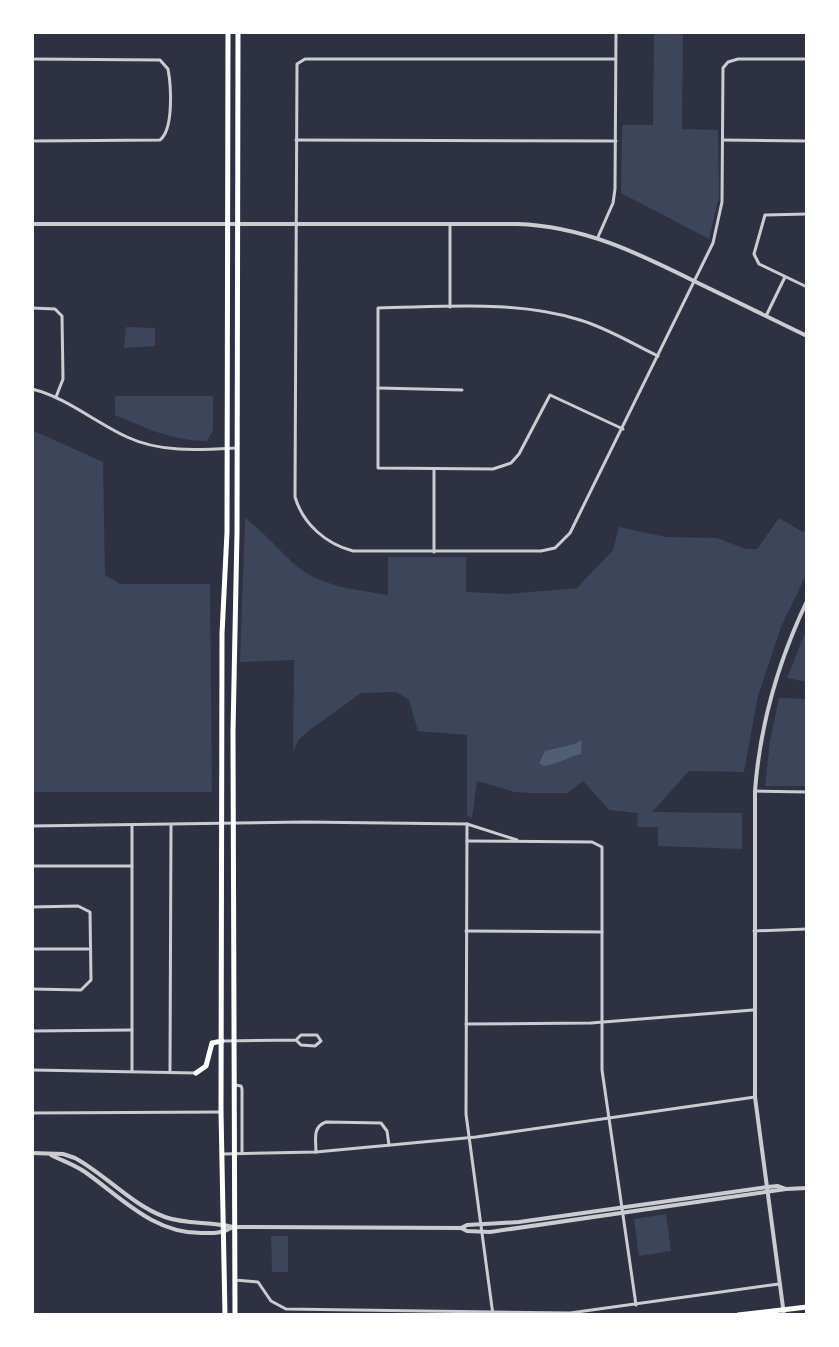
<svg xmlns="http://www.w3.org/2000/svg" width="839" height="1347" font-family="Overpass,sans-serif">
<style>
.green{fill:#3c4559}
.water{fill:#4f5d75}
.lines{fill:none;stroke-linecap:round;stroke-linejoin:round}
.minor{stroke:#caccd0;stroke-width:3}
.tertiary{stroke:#caccd0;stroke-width:4}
.secondary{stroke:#fff;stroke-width:5}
.primary{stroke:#fff;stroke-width:5}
</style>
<rect width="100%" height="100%" fill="#2d3142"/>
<!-- green -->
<g class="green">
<polygon points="654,32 683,32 682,129 718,130 719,196 709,239 621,193 622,125 653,125"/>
<polygon points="126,327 155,328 155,346 124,348"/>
<path d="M115,396h98v34l-6,11c-34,0 -62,-13 -92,-26z"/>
<polygon points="32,430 103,462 105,575 120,584 210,584 212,792 32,792"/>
<path d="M245,518c18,13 31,29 47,44 26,25 62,27 96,33v-38h78v35l42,2 69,-6 36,-38 6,-23 47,10 51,1 29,11h11l22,-31 24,14 4,-4v45l-26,54 -23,69 -14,76 -55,-1 -37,41 90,1v36l-84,-3v-19h-21l1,-14 -29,-3 -26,-29 -15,12h-39l-14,-1 -38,-11 -5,37 -5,-3v-80l-49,-4 -9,-31 -13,-8 -35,1 -50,36 -12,10 -6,13 1,-92 -54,2z"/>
<polygon points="807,628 807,682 787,678"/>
<polygon points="779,698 807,699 807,786 765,786 770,741"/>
<polygon points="666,1214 671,1251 639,1256 634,1219"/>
<polygon points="271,1236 288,1236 288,1272 272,1272"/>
</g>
<!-- water -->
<path class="water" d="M582,740l-1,14c-13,3 -25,11 -38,12l-4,-3 6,-12 29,-7z"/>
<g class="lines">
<!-- minor -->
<g class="minor">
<path d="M32,59l128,1 8,9c3,16 6,60 -8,71l-128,1"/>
<path d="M615,59h-310l-8,5 -2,433c8,27 31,47 58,54h188l14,-3 15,-15 143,-290 9,-41 1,-134 5,-6 10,-3h69"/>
<polyline points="296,140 616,141"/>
<polyline points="723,140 807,141"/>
<polyline points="807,214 765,215 754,254 759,264 807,287"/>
<polyline points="598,237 613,203 615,189 616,32"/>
<polyline points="450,307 450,224"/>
<polyline points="32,308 55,309 62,316 63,379 56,397"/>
<polyline points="766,316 785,277"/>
<polyline points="378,388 462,390"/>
<path d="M32,389c36,9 62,33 95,48 34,16 73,13 110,11"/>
<path d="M623,429l-73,-34 -31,59 -8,9 -18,6 -115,-1v-160c66,-1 139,-8 202,12 27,8 53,24 78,36"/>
<polyline points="434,552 434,470"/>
<polyline points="755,791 807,792"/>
<polyline points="467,824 466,1114 493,1315"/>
<polyline points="32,826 304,822 467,824 517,840"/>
<polyline points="132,826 132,1070"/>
<polyline points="467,841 592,842 602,847 602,1070 636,1305"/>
<polyline points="32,866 132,866"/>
<polyline points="32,907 78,906 90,912 91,980 81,990 32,989"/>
<polyline points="466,931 602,932"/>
<polyline points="754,931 807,929"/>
<polyline points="32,949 88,949"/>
<polyline points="466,1024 591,1023 753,1010"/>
<polyline points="32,1031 132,1030"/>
<polyline points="222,1041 296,1040 301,1035 317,1035 321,1041 315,1046 301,1045 296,1040"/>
<polyline points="32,1070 196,1073"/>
<polyline points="170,1071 171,825"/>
<polyline points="235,1085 241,1086 242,1089 242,1152"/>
<polyline points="32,1113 221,1112"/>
<path d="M316,1152c0,-12 -4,-25 10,-30l55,1 6,8 2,14"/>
<polyline points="222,1154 316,1152 476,1137 755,1097"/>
<polyline points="234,1280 258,1282 271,1301 286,1309 570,1313 779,1284"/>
</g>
<!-- tertiary -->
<g class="tertiary">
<path d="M32,224h485c66,2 121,29 179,58 37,18 74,36 111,54"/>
<path d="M32,1153l31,1 12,4c31,17 57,47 90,59 22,8 45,4 68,10l228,1 6,3 23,1 296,-43 21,-1"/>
<path d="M51,1155c12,6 24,10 34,17 37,26 68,61 116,61 11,0 20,1 30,-5"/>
<polyline points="461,1228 467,1225 519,1222 767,1187 778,1186 786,1189"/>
<path d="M784,1315l-29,-218v-306c5,-67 23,-129 52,-190"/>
</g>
<!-- secondary -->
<g class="secondary">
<polyline points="196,1073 206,1066 212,1043 222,1041"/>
<polyline points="225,1315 221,1112 222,634 227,532 228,32"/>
<polyline points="235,1315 233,732 237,532 238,32"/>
</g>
<!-- primary -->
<polyline class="primary" points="738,1315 807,1307"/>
</g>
<!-- border -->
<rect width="839" height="1347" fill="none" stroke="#ffffff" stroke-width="68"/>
</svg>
